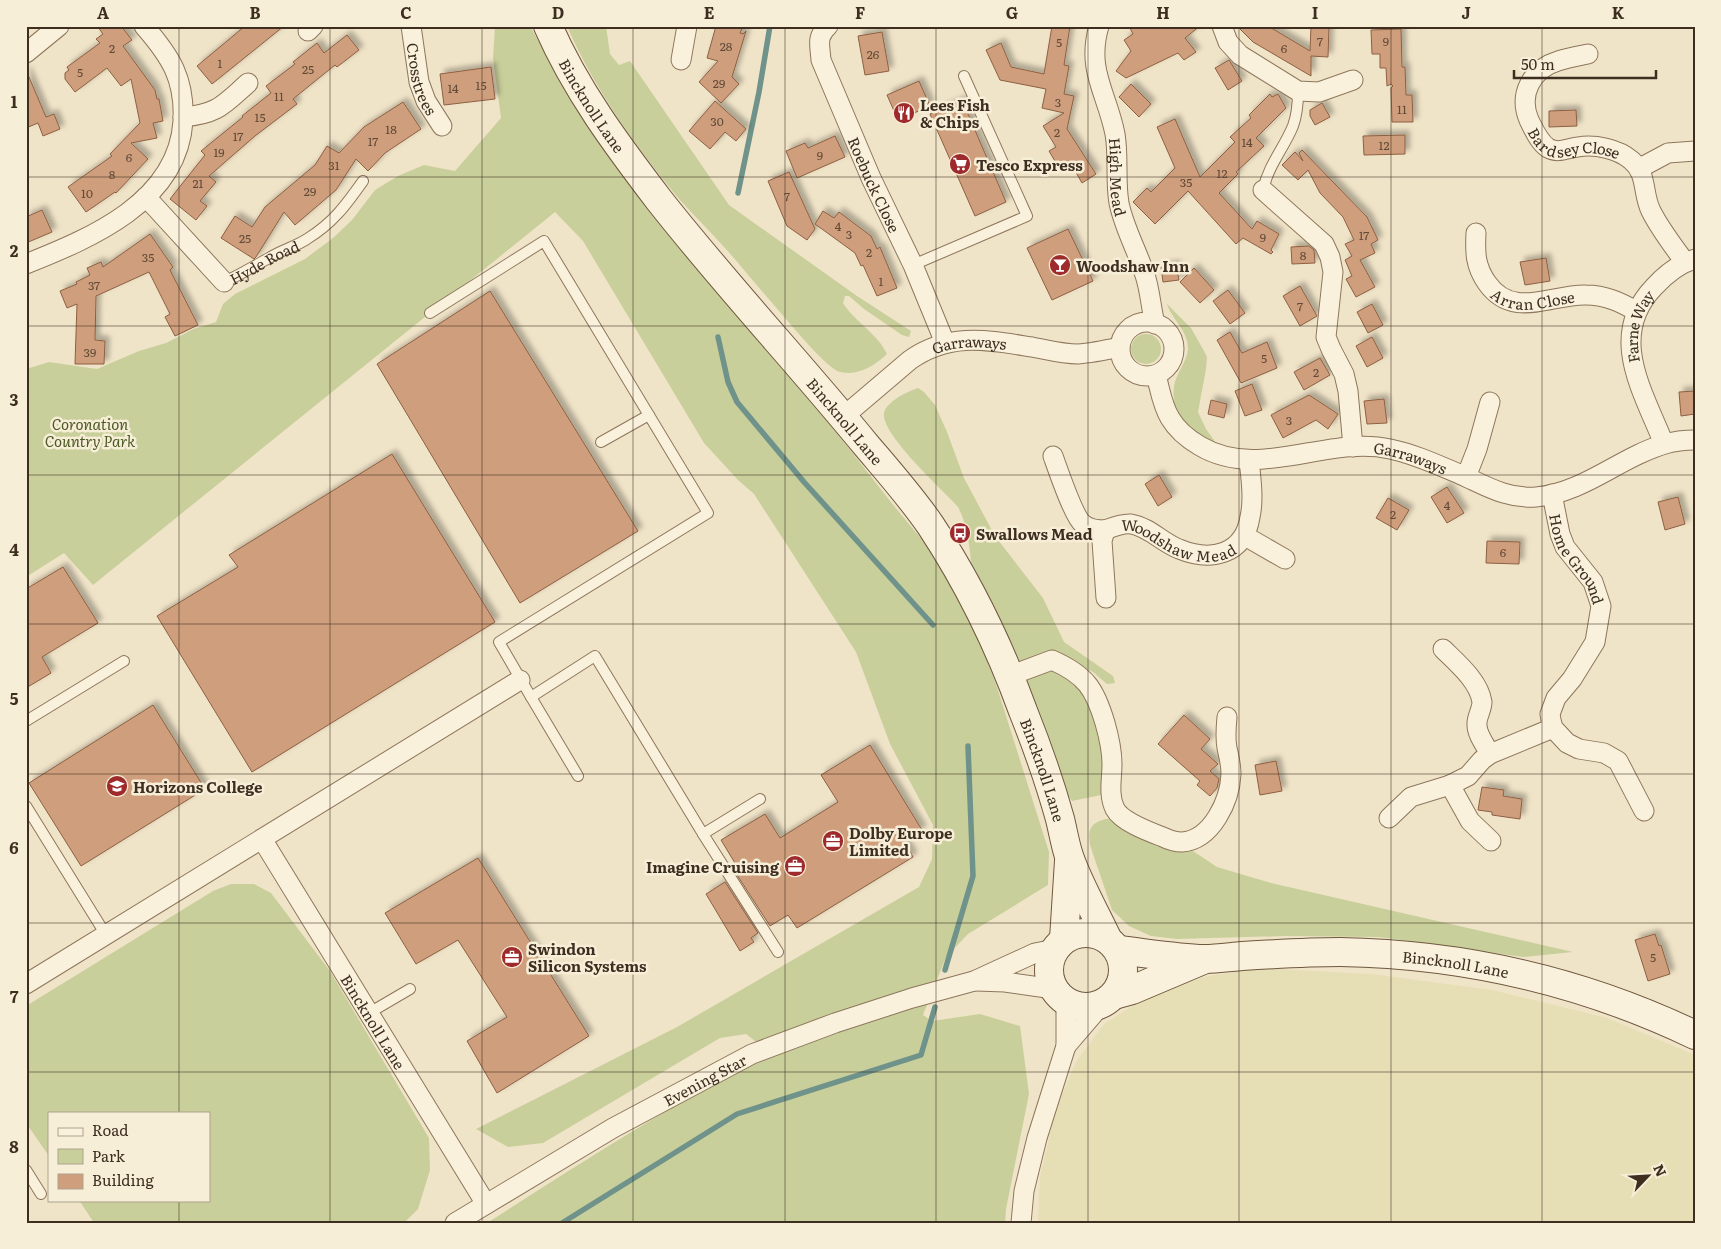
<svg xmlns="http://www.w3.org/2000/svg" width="1721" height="1249" font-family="Literata,serif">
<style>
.farmland{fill:#e6deb5}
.green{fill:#c9cf9b}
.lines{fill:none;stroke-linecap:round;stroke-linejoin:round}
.stream{stroke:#6f938a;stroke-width:5.5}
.building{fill:#cf9f7d;stroke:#8d5f41;filter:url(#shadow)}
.lane-casing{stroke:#8d765c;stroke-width:12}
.street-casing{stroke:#8d765c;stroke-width:21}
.secondary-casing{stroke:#6f573f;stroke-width:30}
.lane{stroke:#faf1dc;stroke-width:10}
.street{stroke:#faf1dc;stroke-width:19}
.secondary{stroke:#faf1dc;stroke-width:28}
.grid{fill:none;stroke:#3d2e20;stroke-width:1;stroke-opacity:0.55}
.labels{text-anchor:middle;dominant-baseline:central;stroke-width:5;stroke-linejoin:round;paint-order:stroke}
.number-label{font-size:12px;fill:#624a37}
.street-label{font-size:15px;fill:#3d2e20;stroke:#f7eed8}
.poi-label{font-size:15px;font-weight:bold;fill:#3d2e20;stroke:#f7eed8;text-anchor:start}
.park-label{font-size:15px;font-style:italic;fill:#4d5a26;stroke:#f7eed8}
.neatline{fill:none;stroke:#3d2e20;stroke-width:2}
.grid-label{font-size:16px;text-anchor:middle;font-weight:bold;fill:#3d2e20}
</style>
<defs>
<filter id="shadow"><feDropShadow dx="4.5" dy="-4.5" stdDeviation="2.5" flood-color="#0004"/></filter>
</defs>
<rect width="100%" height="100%" fill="#f0e4c8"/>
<!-- farmland -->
<polygon class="farmland" points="1263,968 1371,974 1492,990 1607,1018 1695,1055 1695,1223 1038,1223 1040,1177 1056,1109 1076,1062 1104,1024 1151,994 1208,976"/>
<!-- green -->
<g class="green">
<path d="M495,26h35l58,102 183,221 123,157 60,72 42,106 53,168 -1,33 -80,49 -22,23 -23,58 9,6 48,-7 40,12 9,68 -23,115 -1,14h-518c93,-60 185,-118 282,-171l-23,-18 -26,4 -177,105 -35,4 -32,-18 201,-102 242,-140 13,-28 1,-34 -43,-81 -34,-92 -102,-158 -16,-14 -34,-37 -121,-202 -28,-29 -462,373 -29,-32 -38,24v-208l23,-7 48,7 42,-18 27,-8 28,-14 22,-7 7,-18 12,-10 70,-35 28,-21 19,-18 23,-30 23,-14 26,-11 31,6 46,-53 -8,-60z"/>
<path d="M567,26h39l4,28 9,11 11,-4 99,144 128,91 54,35 -2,6 -7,-2 -38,-26 -15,-13h-4l-2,7c12,19 34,30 44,51 -13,12 -28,22 -47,18 -15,-4 -61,-62 -74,-76 -14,-16 -27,-33 -42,-49 -14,-16 -30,-31 -44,-47 -43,-52 -86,-111 -113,-174z"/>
<path d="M1167,304l24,24 13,23 3,6 -1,12 -8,43 8,17 15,21c-9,-6 -19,-10 -27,-16 -16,-11 -24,-34 -19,-52 3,-11 12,-21 13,-33 0,-19 -16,-29 -21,-45z"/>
<circle cx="1146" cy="349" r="15"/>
<path d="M918,388l6,4 11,13 12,27 17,46 31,58 48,62 21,44 49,34 2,7 -8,1 -14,-12 -8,-4 -5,1 16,53 7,39 3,33 -34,7 -10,-13 -90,-214c-2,-23 -3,-46 -14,-67 -15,-17 -77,-72 -74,-94 2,-11 24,-22 34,-25z"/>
<path d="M1112,818l78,31 27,18 54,16 302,69 -50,5 -144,-20 -94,-1 -108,3 -26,-3 -22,-10 -17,-16 -22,-65c-3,-19 3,-24 22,-27z"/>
<polygon points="231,884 254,884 271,893 330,971 429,1138 430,1170 418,1209 404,1223 94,1223 79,1200 209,1200 209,1113 49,1113 49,1156 26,1123 26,1006 213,891"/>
</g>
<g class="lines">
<!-- stream -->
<g class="stream">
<polyline points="738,193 759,92 770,26"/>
<polyline points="718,337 728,382 737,402 804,482 933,625"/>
<polyline points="945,970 973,876 968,746"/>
<polyline points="562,1223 737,1114 921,1055 935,1007"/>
</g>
</g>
<!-- building -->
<g class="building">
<polygon points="97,26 121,26 132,40 123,46 155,90 157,99 159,99 163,121 153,123 157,138 131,143 148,159 116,193 115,192 86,212 68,187 112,156 110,154 140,123 131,79 121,86 107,68 75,92 65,79 65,73 69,70 67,67 100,43 96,39 103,34"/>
<polygon points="245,26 284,26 212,84 197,66"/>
<polygon points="716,26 743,26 740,33 743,34 746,31 732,77 739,84 721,103 699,82 718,61 707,58"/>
<polygon points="1052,26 1070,26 1064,65 1069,66 1064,94 1074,96 1067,129 1096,174 1082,183 1070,162 1059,168 1049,151 1056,147 1043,126 1064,113 1042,108 1046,89 1000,80 986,50 1001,43 1011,67 1044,74"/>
<polygon points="1129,26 1200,26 1185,38 1196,52 1184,60 1178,53 1126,78 1116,71 1131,51 1124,40 1133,34"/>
<polygon points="1237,26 1268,26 1310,51 1311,26 1329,26 1328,57 1311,56 1311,76 1253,42"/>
<polygon points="1401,29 1402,67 1405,67 1406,95 1412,95 1413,122 1392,122 1391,88 1393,86 1391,84 1387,86 1386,68 1380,68 1380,54 1372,54 1371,30"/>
<polygon points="882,32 889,71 865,75 858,36"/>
<polygon points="347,35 359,50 337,67 335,65 293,99 297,104 255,136 209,176 216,182 200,201 207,206 196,220 170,199 205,155 201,151 243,117 242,116 271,93 266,86 295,64 293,62 317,43 324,53"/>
<polygon points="1229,60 1242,81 1228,90 1215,68"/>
<polygon points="491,67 495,99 444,105 440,74"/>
<polygon points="26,70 46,117 54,114 60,129 43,136 38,123 26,128"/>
<polygon points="919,81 930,106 898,120 887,95"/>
<polygon points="1131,84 1151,104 1139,117 1119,97"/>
<polygon points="1270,94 1272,97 1278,94 1286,108 1256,138 1264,146 1236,172 1238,174 1219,193 1252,229 1257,221 1279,234 1271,250 1273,252 1271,254 1243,238 1236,244 1188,191 1155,224 1133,202 1147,188 1151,192 1175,168 1157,127 1175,119 1200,177 1235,142 1230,137 1251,118 1249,115"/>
<polygon points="962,100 1006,202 975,216 930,114"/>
<polygon points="715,101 746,129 736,141 725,132 710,149 689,131"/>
<polygon points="403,102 421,129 385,153 368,171 356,159 336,190 295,225 284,212 256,257 254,259 221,238 235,216 252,227 265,207 315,165 327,146 339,153 364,127"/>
<polygon points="1322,103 1330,117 1315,125 1310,116 1310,110"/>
<polygon points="1576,110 1577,126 1549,127 1549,111"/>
<polygon points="1405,135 1405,154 1364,155 1363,136"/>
<polygon points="835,136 845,157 797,178 786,151 805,143 808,148"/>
<polygon points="1302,150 1367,217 1378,240 1371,244 1375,253 1360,260 1375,287 1356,297 1346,279 1352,276 1345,260 1352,256 1345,244 1354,240 1343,217 1320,193 1308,170 1298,180 1282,165 1295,152 1303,161 1299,153"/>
<polygon points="789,172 815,229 807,240 787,226 768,181"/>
<polygon points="42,210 52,232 26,243 26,217"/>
<polygon points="823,211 834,218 839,212 871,236 877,249 880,247 897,288 877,296 863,265 861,266 855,253 815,224"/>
<polygon points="1068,229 1093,281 1052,300 1027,248"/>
<polygon points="150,234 173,267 170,270 198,325 175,336 165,317 170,314 149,272 96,296 95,340 105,341 104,364 75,364 77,304 67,308 60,291 77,284 76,282 90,275 87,268 101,262 103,267"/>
<polygon points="1309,246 1314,250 1315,263 1292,264 1291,247"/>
<polygon points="1546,258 1550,281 1525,285 1520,262"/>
<polygon points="1176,265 1179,280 1163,282 1161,267"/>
<polygon points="1194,268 1214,290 1200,303 1180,282"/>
<polygon points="1300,286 1317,316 1300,326 1283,296"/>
<polygon points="1228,290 1245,313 1230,324 1213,301"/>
<polygon points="490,291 638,531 520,603 377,364"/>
<polygon points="1372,304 1383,325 1368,333 1357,312"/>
<polygon points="1230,332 1242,353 1267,342 1277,368 1241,383 1217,340"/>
<polygon points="1372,337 1383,358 1367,367 1356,346"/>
<polygon points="1320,358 1330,375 1304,390 1294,372"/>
<polygon points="1252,384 1262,410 1245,416 1235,391"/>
<polygon points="1695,391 1695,414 1681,416 1679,392"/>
<polygon points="1309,395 1338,414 1328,429 1316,420 1283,438 1271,415"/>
<polygon points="1384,399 1387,423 1367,424 1364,401"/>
<polygon points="1211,400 1227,404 1224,418 1208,414"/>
<polygon points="392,454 495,622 252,772 157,616 238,567 229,555"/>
<polygon points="1159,475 1172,497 1158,506 1145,484"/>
<polygon points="1447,487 1464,513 1447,523 1431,497"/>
<polygon points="1678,497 1685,524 1665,530 1658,502"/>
<polygon points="1388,498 1409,510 1397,530 1376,518"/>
<polygon points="1487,541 1520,542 1519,564 1486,563"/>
<polygon points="63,567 98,623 42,657 51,673 26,688 26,589"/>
<polygon points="153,705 205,789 81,866 29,783"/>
<polygon points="1184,715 1210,739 1201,749 1218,764 1210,771 1219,779 1217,788 1210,796 1197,785 1200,781 1158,744"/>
<polygon points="870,745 922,830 904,841 913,857 797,928 788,915 770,926 737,875 741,873 721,840 765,814 780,838 838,802 821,775"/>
<polygon points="1276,761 1282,791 1260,795 1255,765"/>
<polygon points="1482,787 1504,790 1503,796 1522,799 1520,819 1492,815 1492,812 1478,810"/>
<polygon points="478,858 589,1036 497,1093 467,1041 507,1017 458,940 416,964 385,913"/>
<polygon points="725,882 758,933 751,938 754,942 740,951 706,894"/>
<polygon points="1655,934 1659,946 1661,945 1670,974 1648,981 1635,940"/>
</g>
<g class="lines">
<!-- lane casing -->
<g class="lane-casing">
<g id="lane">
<path d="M1263,190c5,-24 21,-42 30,-64 4,-11 5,-23 5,-35"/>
<polyline points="913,265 1027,216 964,76"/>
<path id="s1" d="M224,282c16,-7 30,-16 45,-24 12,-8 26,-11 38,-19 26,-16 39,-34 56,-58"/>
<polyline points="430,313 544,241 708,513 499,642 531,697 595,656 703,834 760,799"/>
<polyline points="601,442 649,415"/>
<polyline points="531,697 578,776"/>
<polyline points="26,721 124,661"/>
<polyline points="26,806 106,935"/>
<polyline points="703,834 778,952"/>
<polyline points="369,1013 410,989"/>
<polyline points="26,1170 41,1194"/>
</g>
</g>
<!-- street casing -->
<g class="street-casing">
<g id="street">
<path id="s2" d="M411,26l8,56 7,19 16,25"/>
<path id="s3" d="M828,26c-12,11 -8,19 -7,34l50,118 42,87 32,78"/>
<path id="s4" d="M1099,26c-13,44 8,67 16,108 4,23 0,46 4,69 5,25 18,47 26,72 5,15 6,33 10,49"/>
<polyline points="1222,26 1228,42 1240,55 1298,91 1319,92 1353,80"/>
<polyline points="308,31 313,26"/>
<polyline points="26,53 59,26"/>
<path id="s5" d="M1588,54c-10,2 -21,4 -30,7 -26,8 -40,33 -29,59 5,10 10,22 19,28 11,6 19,0 30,-1 17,-3 40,2 53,13 17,14 11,33 20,51 9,18 22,35 34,51"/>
<polyline points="681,60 687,26"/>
<path d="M183,117c35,-3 40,-12 65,-34"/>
<polyline points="1640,168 1668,153 1695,151"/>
<polyline points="1263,190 1324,244 1330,257 1333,272 1326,337 1331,349 1344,374 1348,391 1353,447"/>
<polyline points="146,197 224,282"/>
<path id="s6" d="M1476,233c-1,19 -1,33 11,50 26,37 64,11 99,12 19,0 34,7 50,16"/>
<path d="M26,264c65,-26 152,-62 157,-143 2,-42 -12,-64 -39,-95"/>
<circle cx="1147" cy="349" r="27"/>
<path id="s7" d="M1156,375c4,14 6,30 14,43 7,12 18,21 30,28 59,35 127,-11 190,3 25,5 50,17 74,27 24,11 44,23 72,21 48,-4 84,-40 129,-53 10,-3 20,-4 30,-4"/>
<path id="s8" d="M843,417l67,-57c40,-28 77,-20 122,-13 16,3 30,7 46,7 14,-1 28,-4 42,-7"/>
<path id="s9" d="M1664,444c-21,-53 -57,-108 -10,-157 12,-13 24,-23 41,-28"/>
<path d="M1053,456c5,14 21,61 30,68 6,5 15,6 22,6l-3,11 4,57"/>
<polyline points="1466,477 1477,449 1490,402"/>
<path id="s10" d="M1552,494l8,40 5,13 28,35 8,24 -6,36 -23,37 -16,19 -6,16 1,6 2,8 14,15 12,6 25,4 14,8 26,50"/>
<path id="s11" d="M1105,530c8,-3 18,-7 26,-6 18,3 32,19 48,25 32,13 65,6 71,-32 4,-18 1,-38 -1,-57"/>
<polyline points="1245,536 1285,559"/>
<path d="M1443,649c14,14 36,32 39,53 0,8 -6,16 -5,23 0,10 9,21 13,29"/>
<path d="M1009,676l43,-16c34,15 43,29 53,63 4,14 7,27 7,41 0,15 -4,31 3,45 7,13 35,23 48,28 6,3 12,5 19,5 30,-2 48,-42 49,-68 0,-10 -2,-17 -4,-26 -2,-10 -1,-20 0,-31"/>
<polyline points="1450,785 1470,821 1491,841"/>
<polyline points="1389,818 1411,797 1450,785 1468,776 1482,760 1490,754 1553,728"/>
<path id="s12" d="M262,839l224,365"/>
<polyline points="976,981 1005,982 1054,989"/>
<polyline points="26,984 520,680"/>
<polyline points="1066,1046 1102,1004"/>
<path id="s13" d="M455,1223l158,-95 139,-74 83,-31 77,-25 62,-17 61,-28 20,-4"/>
<polyline points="1021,1223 1024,1191 1037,1138 1066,1046 1066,1002"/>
</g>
</g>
<!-- secondary casing -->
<g class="secondary-casing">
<g id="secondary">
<path id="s14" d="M548,26c28,64 69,119 111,174 66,84 139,162 207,245 22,26 46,53 65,81 37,56 69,122 92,185 14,35 27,72 37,108 3,12 5,25 9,37 9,27 27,58 39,84"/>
<circle cx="1086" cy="970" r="37"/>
<polyline points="1064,939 1069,861"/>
<path id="s15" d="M1118,950c28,3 58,8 86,9 13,0 26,-2 38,-3 33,-2 66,-4 98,-4 123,2 244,30 355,83"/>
<polyline points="1114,995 1132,990 1203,960"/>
</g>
</g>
<!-- lane -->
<use href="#lane" class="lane"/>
<!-- street -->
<use href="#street" class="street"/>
<!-- secondary -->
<use href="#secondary" class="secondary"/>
</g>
<!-- grid -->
<path class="grid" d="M179,26v1087M330,26v1197M482,26v1197M633,26v1197M785,26v1197M936,26v1197M1088,26v1197M1239,26v1197M1391,26v1197M1542,26v1197M26,177h1669M26,326h1669M26,475h1669M26,624h1669M26,774h1669M26,923h1669M26,1072h1669M179,1200v23"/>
<!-- icons -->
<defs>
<g id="restaurant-disc" transform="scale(1.125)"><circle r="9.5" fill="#9e2a2b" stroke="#f7eed8"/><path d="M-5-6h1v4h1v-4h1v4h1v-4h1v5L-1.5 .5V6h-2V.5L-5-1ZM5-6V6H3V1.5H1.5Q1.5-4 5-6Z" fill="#fff"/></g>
<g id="supermarket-disc" transform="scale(1.125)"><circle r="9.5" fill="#9e2a2b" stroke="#f7eed8"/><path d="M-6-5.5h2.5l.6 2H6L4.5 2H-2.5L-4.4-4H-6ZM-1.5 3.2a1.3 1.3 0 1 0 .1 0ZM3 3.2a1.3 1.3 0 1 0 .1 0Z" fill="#fff"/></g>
<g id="bar-disc" transform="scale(1.125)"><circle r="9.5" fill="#9e2a2b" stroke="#f7eed8"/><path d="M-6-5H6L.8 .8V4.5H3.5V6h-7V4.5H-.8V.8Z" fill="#fff"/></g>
<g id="bus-disc" transform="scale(1.125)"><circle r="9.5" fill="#9e2a2b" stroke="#f7eed8"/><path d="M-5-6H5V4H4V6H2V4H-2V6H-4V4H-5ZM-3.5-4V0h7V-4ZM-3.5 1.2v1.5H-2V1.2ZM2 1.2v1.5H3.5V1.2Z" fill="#fff"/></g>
<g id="university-disc" transform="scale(1.125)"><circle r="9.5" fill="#9e2a2b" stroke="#f7eed8"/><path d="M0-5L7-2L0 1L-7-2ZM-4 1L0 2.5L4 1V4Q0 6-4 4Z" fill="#fff"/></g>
<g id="office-disc" transform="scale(1.125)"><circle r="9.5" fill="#9e2a2b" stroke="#f7eed8"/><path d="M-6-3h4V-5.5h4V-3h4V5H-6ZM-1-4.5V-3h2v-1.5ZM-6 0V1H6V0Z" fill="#fff"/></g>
</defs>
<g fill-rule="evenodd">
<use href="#restaurant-disc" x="904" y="113"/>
<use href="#supermarket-disc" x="960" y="164"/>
<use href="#bar-disc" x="1060" y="265"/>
<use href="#bus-disc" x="960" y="533"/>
<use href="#university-disc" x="117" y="786"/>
<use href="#office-disc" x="833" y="841"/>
<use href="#office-disc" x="795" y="866"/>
<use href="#office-disc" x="512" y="957"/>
</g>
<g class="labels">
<!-- number labels -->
<g class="number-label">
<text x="1320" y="41">7</text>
<text x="1386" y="41">9</text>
<text x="1059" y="42">5</text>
<text x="726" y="46">28</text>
<text x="112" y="48">2</text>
<text x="1284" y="48">6</text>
<text x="873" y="54">26</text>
<text x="220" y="63">1</text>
<text x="308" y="69">25</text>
<text x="80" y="72">5</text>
<text x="719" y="83">29</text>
<text x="481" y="85">15</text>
<text x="453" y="88">14</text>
<text x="279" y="96">11</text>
<text x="1058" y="102">3</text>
<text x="1402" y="109">11</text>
<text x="260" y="117">15</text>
<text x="717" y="121">30</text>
<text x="391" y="129">18</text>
<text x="1057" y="132">2</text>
<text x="238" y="136">17</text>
<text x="373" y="141">17</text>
<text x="1247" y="142">14</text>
<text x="1384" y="145">12</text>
<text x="219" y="152">19</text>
<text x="820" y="155">9</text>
<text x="129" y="157">6</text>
<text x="334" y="165">31</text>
<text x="1222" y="173">12</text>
<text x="112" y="174">8</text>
<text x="1186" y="182">35</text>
<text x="198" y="183">21</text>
<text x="310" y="191">29</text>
<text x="87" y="193">10</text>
<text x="787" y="196">7</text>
<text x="838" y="226">4</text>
<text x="849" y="234">3</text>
<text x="1364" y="235">17</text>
<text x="1263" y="237">9</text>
<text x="245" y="238">25</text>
<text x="869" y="252">2</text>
<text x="1303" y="255">8</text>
<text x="148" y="257">35</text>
<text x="881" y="281">1</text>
<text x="94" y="285">37</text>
<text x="1300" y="306">7</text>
<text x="90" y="352">39</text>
<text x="1264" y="358">5</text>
<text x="1316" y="372">2</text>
<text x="1289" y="420">3</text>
<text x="1447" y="505">4</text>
<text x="1393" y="514">2</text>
<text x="1503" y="552">6</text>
<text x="1653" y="957">5</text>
</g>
<!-- street labels -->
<g class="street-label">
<text stroke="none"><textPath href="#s2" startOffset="54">Crosstrees</textPath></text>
<text stroke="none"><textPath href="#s14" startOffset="91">Bincknoll Lane</textPath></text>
<text stroke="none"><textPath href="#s5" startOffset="164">Bardsey Close</textPath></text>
<text stroke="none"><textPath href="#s4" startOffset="154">High Mead</textPath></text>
<text stroke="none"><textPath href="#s3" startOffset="172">Roebuck Close</textPath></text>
<text stroke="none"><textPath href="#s1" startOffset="45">Hyde Road</textPath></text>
<text stroke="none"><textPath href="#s6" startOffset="105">Arran Close</textPath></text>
<text stroke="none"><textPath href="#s9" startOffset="125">Farne Way</textPath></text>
<text stroke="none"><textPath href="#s8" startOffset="151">Garraways</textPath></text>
<text stroke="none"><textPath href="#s14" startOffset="496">Bincknoll Lane</textPath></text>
<text stroke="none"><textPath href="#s7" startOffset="302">Garraways</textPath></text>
<text stroke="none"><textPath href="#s11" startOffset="78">Woodshaw Mead</textPath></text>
<text stroke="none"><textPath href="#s10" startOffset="71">Home Ground</textPath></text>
<text stroke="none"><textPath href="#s14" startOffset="901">Bincknoll Lane</textPath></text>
<text stroke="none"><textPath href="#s15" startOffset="339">Bincknoll Lane</textPath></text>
<text stroke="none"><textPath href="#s12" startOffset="214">Bincknoll Lane</textPath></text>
<text stroke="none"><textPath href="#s13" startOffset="288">Evening Star</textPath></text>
</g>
<!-- poi labels -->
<g class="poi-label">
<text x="920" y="104">Lees Fish<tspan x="920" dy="17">&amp; Chips</tspan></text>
<text x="976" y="164">Tesco Express</text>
<text x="1076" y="265">Woodshaw Inn</text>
<text x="976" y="533">Swallows Mead</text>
<text x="133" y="786">Horizons College</text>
<text x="849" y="832">Dolby Europe<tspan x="849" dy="17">Limited</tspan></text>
<text x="779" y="866" text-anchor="end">Imagine Cruising</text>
<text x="528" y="948">Swindon<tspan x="528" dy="17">Silicon Systems</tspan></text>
</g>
<!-- park labels -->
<g class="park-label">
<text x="90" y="423">Coronation<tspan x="90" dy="17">Country Park</tspan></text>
</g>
</g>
<!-- border -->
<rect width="1721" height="1249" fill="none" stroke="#f7eed8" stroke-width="55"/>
<!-- legend -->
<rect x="48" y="1112" width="162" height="90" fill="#f7eed8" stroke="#ada18e"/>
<rect x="58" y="1128" width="25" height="8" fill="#faf1dc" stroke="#ada18e"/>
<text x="92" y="1136" font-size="15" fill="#3d2e20">Road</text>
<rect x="58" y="1149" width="25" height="15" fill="#c9cf9b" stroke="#ada18e"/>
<text x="92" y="1162" font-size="15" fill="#3d2e20">Park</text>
<rect x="58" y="1174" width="25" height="15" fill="#cf9f7d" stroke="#ada18e"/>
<text x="92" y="1186" font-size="15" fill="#3d2e20">Building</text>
<!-- north arrow -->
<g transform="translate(1648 1176) rotate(65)" stroke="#f7eed8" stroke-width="4" paint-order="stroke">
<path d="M0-4L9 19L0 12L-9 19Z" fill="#3d2e20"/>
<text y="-8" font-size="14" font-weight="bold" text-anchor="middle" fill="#3d2e20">N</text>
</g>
<!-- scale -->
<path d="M1514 70v8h142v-8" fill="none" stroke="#3d2e20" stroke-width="2.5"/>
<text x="1521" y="70" font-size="15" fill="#3d2e20" stroke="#f7eed8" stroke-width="4" paint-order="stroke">50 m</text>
<rect x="28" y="28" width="1666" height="1194" class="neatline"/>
<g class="grid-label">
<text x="103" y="19">A</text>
<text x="255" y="19">B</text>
<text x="406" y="19">C</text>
<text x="558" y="19">D</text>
<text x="709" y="19">E</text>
<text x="860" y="19">F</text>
<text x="1012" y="19">G</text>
<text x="1163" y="19">H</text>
<text x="1315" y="19">I</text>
<text x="1466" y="19">J</text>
<text x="1618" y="19">K</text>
<text x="14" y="108">1</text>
<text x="14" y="257">2</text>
<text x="14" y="406">3</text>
<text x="14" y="556">4</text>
<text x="14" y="705">5</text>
<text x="14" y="854">6</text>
<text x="14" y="1003">7</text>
<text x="14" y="1153">8</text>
</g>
</svg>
